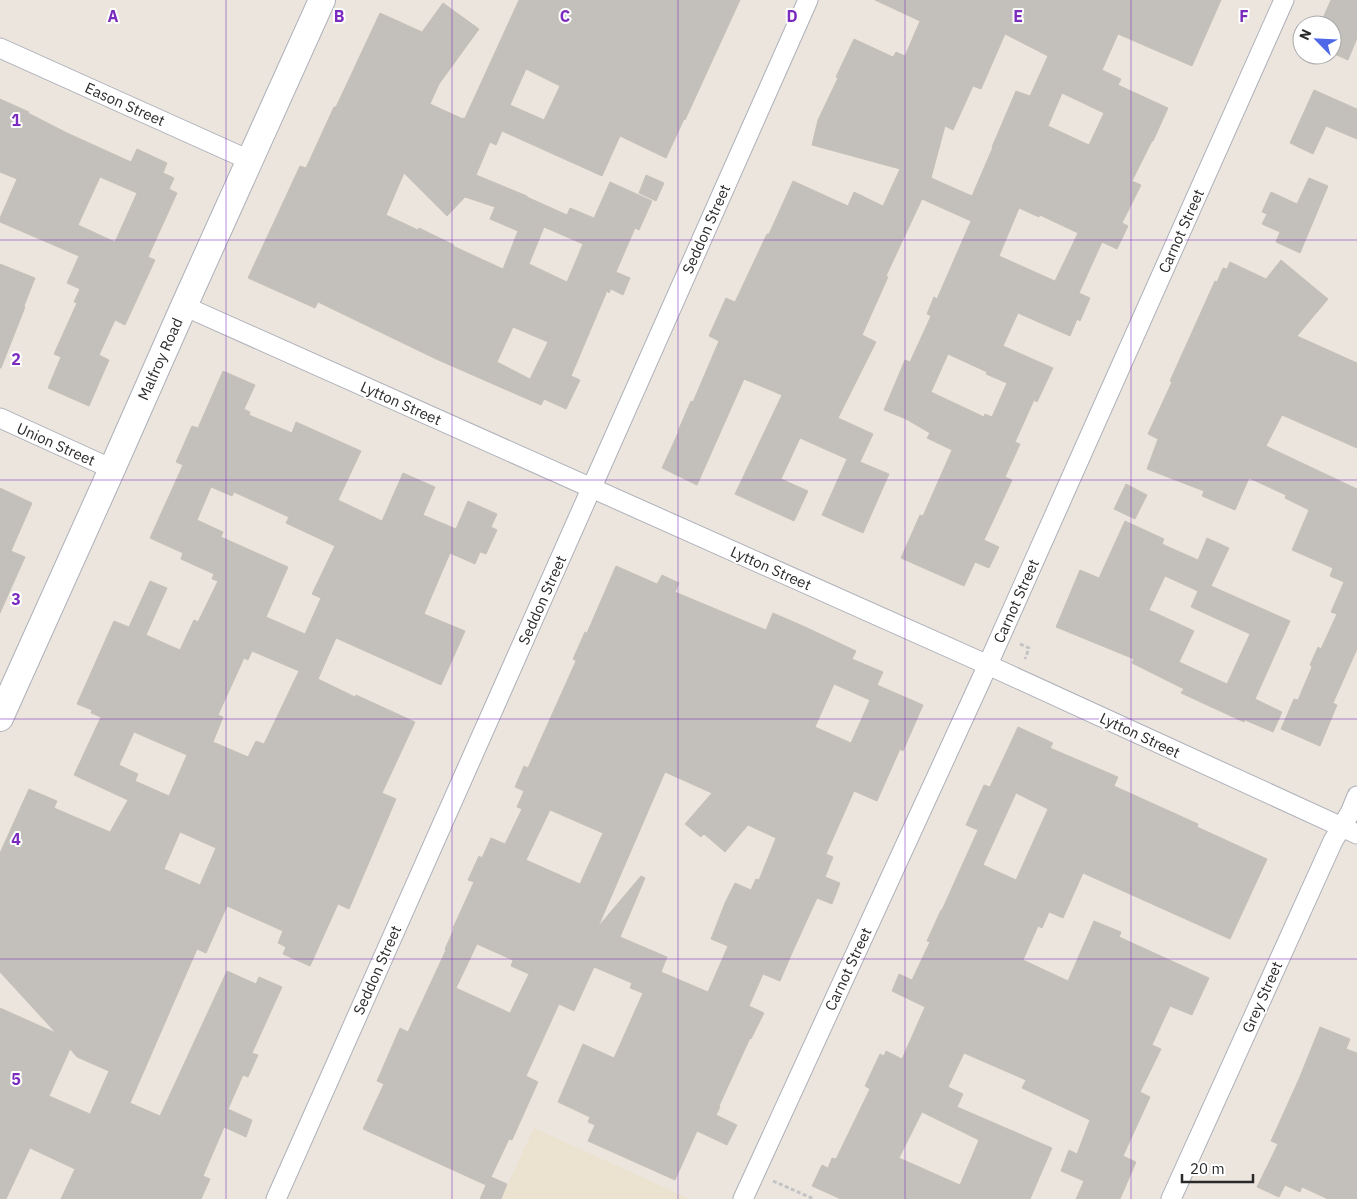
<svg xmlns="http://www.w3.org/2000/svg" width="1357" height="1199" font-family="'IBM Plex Sans',sans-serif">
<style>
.education{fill:#ebe2cf}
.building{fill:#c3bfba;stroke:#c6c1b8;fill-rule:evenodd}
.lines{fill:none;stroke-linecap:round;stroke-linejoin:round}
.street-casing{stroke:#aeb0b9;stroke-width:21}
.secondary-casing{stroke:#aeb0b9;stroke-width:28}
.path{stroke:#c3c3c3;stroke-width:3;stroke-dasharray:4 2.5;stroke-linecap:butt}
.street{stroke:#fff;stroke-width:19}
.secondary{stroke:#fff;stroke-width:26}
.grid{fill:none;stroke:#7b2cbf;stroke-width:1;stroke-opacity:0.55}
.labels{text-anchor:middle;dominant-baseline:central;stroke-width:4;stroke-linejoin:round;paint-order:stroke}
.street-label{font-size:15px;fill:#2a2a2a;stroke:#fff}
.grid-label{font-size:16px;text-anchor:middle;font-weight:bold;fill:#7b2cbf;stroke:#fff;stroke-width:4;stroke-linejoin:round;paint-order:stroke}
</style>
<rect width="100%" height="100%" fill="#ebe5de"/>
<!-- education -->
<polygon class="education" points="534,1128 690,1199 501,1199"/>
<!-- building -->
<g class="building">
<path d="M519,0h221l-55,120 -1,-1 -18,39 -46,-22 -18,40 -100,-45 -6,14 -6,-3 -14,33 51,21v1l40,18 3,-7 24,10 16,-36 42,19 -13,29 -4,-2 -19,44 14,6 -7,17 -12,-6 -2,4 -2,-2 -36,85 9,4 -14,29 -22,-10 -3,6 -105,-46 -118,-57 -3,6 -67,-30 52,-112 6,2 28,-61h2l44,-94 42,19 21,-29 36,26 -40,55 -9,20 33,15v-1h2zM526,69l34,17 -16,34 -34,-15zM404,173l43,43 18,-19 30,10 -5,12 28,12 -15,38 -50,-23 1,-1 -35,-17 -1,2 -32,-15zM544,227l39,17 -16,38 -38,-18zM513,327l35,15 -18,37 -33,-17z"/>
<path d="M875,0h346l-29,66 -74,-32 -16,36 19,9 -3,6 50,23 -15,33h-1l-20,40 9,4 -19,38 6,3 -11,23 -15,-7 -23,51 11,5 -10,23 -3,-2 -7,17 -52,-23 -15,33 50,22 -16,34 -3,-2 -19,42 5,2 -15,33 7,3 -28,60 15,7 -10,21 -14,-6 -11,24 -63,-28 19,-43 3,1 29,-66 -25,-12 3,-5 -24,-14 -22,-9 21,-50 5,2 21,-46 -4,-2 7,-17 3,2 34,-78 -49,-22 -36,77 2,1 -26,58 14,7 -38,76 35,16 -13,28 29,12 -26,59 -41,-18 25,-56 -47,-21 -19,41 27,12 -14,30 -59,-27 47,-99 -38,-16 -47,106 -35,-17 17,-37h-1l13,-30 2,1 26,-61 -10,-5 17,-38 9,4 32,-68h2l24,-53 55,25 6,-14 29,14 17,-37 -88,-24 6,-25 20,-42 -2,-1 18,-38 39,18 3,-5 9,4 15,-35zM1005,34l43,22 -18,40 -14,-5 -24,56h1l-21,49 -41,-18 14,-52 8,4 20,-44 8,3zM1062,93l42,20 -15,32 -41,-19zM1019,208l20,9 1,-2 38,18 -23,48 -56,-25zM948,354l39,18 -1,2 21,9 -15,34 -7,-3 -1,3 -53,-25z"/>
<polygon points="1331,0 1357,0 1357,38 1348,60 1332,53 1332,25 1320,25"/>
<polygon points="1314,90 1357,109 1357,139 1326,126 1313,154 1290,143"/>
<path d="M0,99l29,13 -1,1 39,20 64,29 6,-13 30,14 -4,10 11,5 -5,11 8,4 -29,64 7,3 -30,65 -10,-5 -16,35 10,5 -20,46 -41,-18 13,-31 -7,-3 23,-51 -3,-1 6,-13 -13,-6 12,-27 -79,-34v-4l17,-39 -17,-7zM100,177l37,16 -22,49 -37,-17z"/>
<polygon points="646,175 664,183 656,201 639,193"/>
<polygon points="1309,178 1328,186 1300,253 1276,242 1280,232 1262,224 1267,214 1262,212 1271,192 1297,204"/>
<polygon points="1281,260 1328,299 1297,336 1357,363 1357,448 1282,415 1266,446 1357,489 1357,649 1333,703 1337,705 1320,746 1281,729 1294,699 1298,700 1312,667 1310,665 1318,647 1321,649 1337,614 1331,612 1344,582 1330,576 1333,568 1292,550 1309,510 1285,498 1286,495 1249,478 1235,510 1202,496 1204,491 1147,469 1158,439 1148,434 1172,382 1170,381 1215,281 1217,282 1223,268 1227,269 1230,262 1266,279"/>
<polygon points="0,264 35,278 24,306 25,307 1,368 0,368"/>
<path d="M223,371l32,14 -11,24 6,3 -1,3 43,18 4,-11 65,29 -23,49 44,21 21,-48 32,14 -12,28 33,14 12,-28 29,13 -6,13 6,3 -11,24 -6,-2 -5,12 -25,-11 -26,61 41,17 -24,54 -105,-47 -18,41 37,18 1,-2 59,27 -33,71 14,6 -47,110 -11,-5 -28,62 -27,-12 3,-7 -8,-4 5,-12 -56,-25 -21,47 -9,-4 -67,154 30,13 67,-145 29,13 3,-7 23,10 -30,66 6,2 -10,22 -5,-2 -15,34 24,11 -6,17 -22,-10 -21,49 7,3 -9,20h-140l14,-30 -45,-21 -24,51h-6v-191l56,25 -56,-61v-119l29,-64 28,12 -3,7 56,24 18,-32 -54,-25 27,-58 -10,-4 1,-3 -15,-6 37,-83 15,6 21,-46 17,7 -21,47 34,15 14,-30 4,2 20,-41 -6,-2 2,-5 -33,-15 2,-6 -33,-15 33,-73 -7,-3 16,-36 6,2zM211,487l21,9 2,-4 55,25 -3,6 49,23 -23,48 9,4 -16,36 -39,-17 22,-50 -67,-30 2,-5 -26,-12zM252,651l47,20 -35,73 -8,-3 -8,16 -35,-15 10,-25 -5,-2 26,-57 4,2zM134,732l53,23 -18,41 -34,-15 3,-7 -19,-9zM180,832l36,16 -16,37 -36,-16zM70,1049l7,8 32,14 -19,43 -41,-18z"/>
<polygon points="1126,484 1147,495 1135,519 1114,509"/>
<polygon points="0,488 32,503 11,551 25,557 0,613"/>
<path d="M1125,521l39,18 -2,5 36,16 9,-22 22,10 -18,38 79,35 -35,78 27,13 -9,20 -28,-12 -1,2 -63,-29 3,-4 -52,-26 2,-4 -78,-32 24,-57 19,8zM1165,576l33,15 -7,16 59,27 -23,50 -48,-22 15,-31 -45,-21z"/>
<path d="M616,566l41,18 5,-9 17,8 -4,9 91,38 7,-17 30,13 53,25 -4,8 31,13 -6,13 46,20 -20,46 -3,-2 -23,52 -23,-10 -28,63 7,3 -8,20 15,6 -8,21 -15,-6 -25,55 -12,28 -17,-7 -14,32 15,7 -13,26 -1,-1 -31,68 1,1 -4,8 21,10 -10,20 -30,-14 -22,49 -87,-39 7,-16 -7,-3 2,-5 -32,-15 25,-58 31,14 29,-65 -13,-5 2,-5 -38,-16 -20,44 -15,-7 -33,72 12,6 -26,58 -3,-1 -18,38 16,7 -6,15h-21l6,-14 -123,-56 21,-45 -7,-3 23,-53 8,4 38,-82 -1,-1 9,-20 -1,-1 21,-46 -6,-2 11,-24 3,2 9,-20 14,6 17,-35 -5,-2 7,-16 -9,-4 9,-21 4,2 48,-107 -3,-2 12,-27 2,1zM834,684l36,16 -19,43 -36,-16zM665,772l47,21 -27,31 16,13 3,-3 21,18 23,-27 28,13 -17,42 -3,-1 -5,11 -16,-7 -10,20 -14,36 17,7 -20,46 -47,-20 6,-15 -47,-20 25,-59 -4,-2 -43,51zM550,810l53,23 -23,51 -54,-24zM477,944l36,16 -2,6 18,8 -19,39 -54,-25z"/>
<path d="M1018,727l35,16 -3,5 68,29 -4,9 84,38 -1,3 70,32 -37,80 -147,-66 -20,45 -14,-6 -7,16 -4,-2 -15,34 45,21 26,-60 27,11 -2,5 90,41 -17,37 -22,-9 -18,39 9,4 -21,43 10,5 -27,59 13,6 -16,37h-44l8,-18 -23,-10 8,-21 8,4 13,-34 -68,-32 4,-8 -62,-27 -16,34 15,7 -6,13 95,41 -22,51h-189l-29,-13 10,-21 6,3 4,-10 4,1 34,-70 -5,-3 15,-32 4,2 2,-5 16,8 23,-52 -33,-16 7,-17 13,6 18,-38 -3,-1 14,-31h1l36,-80 -12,-5 18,-40 6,2zM1016,793l32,16 -32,71 -33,-15zM922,1112l57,28 -19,45 -61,-27z"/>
<polygon points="1320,1027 1350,1039 1346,1049 1357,1053 1357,1199 1328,1199 1302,1187 1300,1192 1285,1185 1279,1197 1257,1187 1278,1144 1271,1141 1299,1079"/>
</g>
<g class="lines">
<!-- street casing -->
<g class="street-casing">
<g id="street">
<polyline points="0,48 249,160"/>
<polyline points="184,306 988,665 1357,834"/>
<polyline points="0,418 112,469"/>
<polyline points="276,1199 808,0"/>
<polyline points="743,1199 981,680 1284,0"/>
<polyline points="1171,1199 1333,841 1350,813 1357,796"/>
</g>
</g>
<!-- secondary casing -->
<g class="secondary-casing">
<polyline id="secondary" points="0,718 112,469 184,306 322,0"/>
</g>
<!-- path -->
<g class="path">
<polyline points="1020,644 1029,648 1025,659"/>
<polyline points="773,1181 814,1199"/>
</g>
<!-- street -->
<use href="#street" class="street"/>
<!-- secondary -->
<use href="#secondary" class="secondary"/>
</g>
<!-- grid -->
<path class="grid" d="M226,0v1199M452,0v1199M678,0v1199M905,0v1199M1131,0v1199M0,240h1357M0,480h1357M0,719h1357M0,959h1357"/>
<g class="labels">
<!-- street labels -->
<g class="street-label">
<text transform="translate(125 104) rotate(24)">Eason Street</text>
<text transform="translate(706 229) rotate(-66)">Seddon Street</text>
<text transform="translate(1181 231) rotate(-66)">Carnot Street</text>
<text transform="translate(160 359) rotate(-66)">Malfroy Road</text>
<text transform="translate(401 403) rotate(24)">Lytton Street</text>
<text transform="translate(56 444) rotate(24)">Union Street</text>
<text transform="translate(771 568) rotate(24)">Lytton Street</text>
<text transform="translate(542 600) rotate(-66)">Seddon Street</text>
<text transform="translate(1016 601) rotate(-66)">Carnot Street</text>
<text transform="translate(1140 735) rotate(25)">Lytton Street</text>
<text transform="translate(848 969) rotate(-65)">Carnot Street</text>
<text transform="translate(377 970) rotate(-66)">Seddon Street</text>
<text transform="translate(1262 997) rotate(-66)">Grey Street</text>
</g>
</g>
<g class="grid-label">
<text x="113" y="22">A</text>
<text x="339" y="22">B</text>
<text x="565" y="22">C</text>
<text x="792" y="22">D</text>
<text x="1018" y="22">E</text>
<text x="1244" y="22">F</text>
<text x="16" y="126">1</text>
<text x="16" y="365">2</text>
<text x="16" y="605">3</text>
<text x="16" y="845">4</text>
<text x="16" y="1085">5</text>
</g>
<!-- north arrow -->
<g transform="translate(1317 40) rotate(294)"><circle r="24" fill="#ffffff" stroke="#aaaaaa"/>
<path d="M0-4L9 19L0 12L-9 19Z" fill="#4f68e7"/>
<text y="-8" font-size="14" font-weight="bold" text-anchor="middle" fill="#2a2a2a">N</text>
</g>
<!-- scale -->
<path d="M1182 1174v8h71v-8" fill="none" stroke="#2a2a2a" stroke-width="2.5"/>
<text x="1190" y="1174" font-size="15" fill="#2a2a2a" stroke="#ffffff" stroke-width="4" paint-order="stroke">20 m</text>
</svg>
